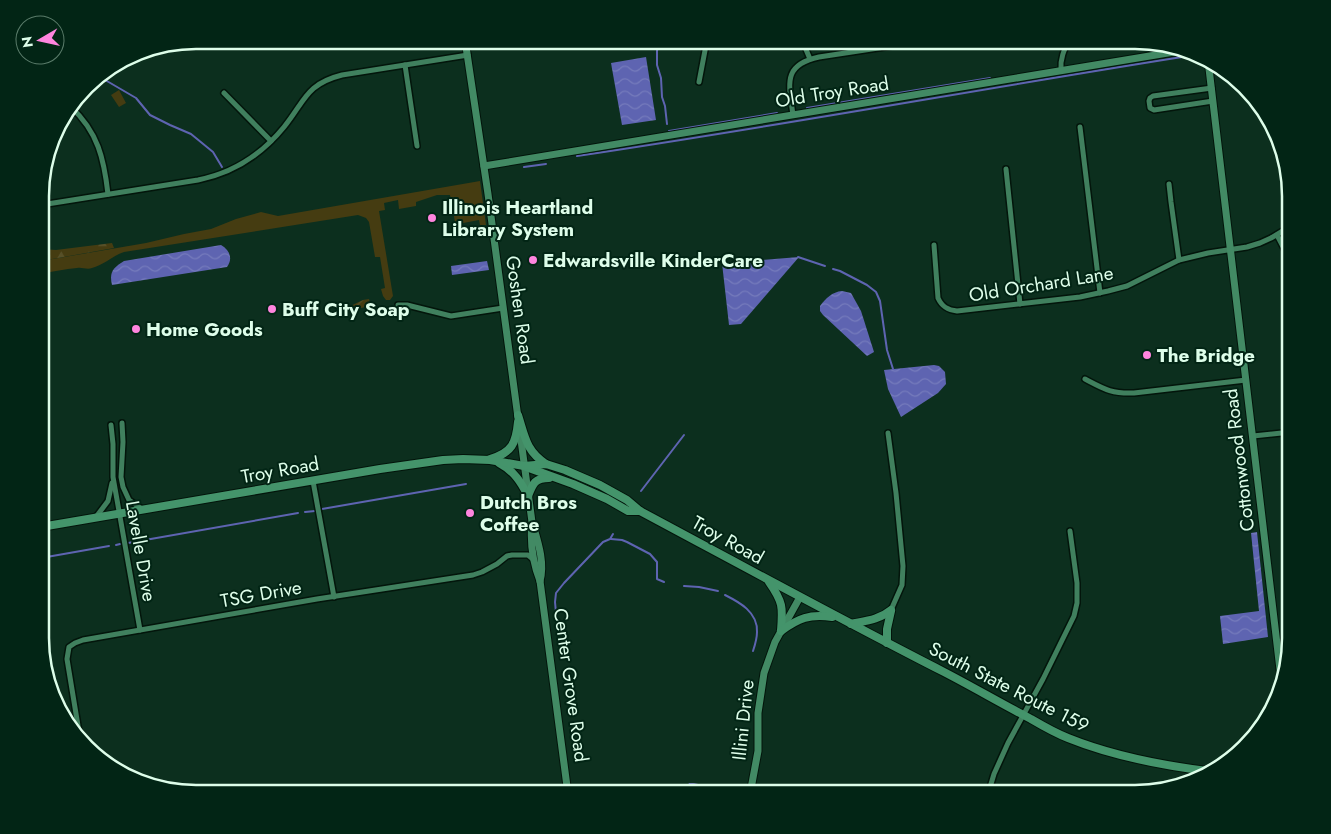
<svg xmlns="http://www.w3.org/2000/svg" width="1331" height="834" font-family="Jost,sans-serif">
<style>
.grass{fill:#453c11}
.forest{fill:url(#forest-firs)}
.garden{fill:url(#garden-furrows)}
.water{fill:url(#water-waves)}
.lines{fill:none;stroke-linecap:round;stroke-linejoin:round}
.stream{stroke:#5e64b1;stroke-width:2}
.street-casing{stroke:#03150b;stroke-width:8}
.secondary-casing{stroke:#03150b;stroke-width:9}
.primary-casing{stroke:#03150b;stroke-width:10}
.street{stroke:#40805e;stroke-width:5}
.secondary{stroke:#428a64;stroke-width:7}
.primary{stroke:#44946b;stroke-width:8}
.poi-dot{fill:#ff85de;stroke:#022515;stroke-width:2}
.labels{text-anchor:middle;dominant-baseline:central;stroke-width:4;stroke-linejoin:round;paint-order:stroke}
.street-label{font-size:19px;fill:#defeea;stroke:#022515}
.poi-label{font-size:19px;font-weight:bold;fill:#defeea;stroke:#022515;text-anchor:start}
.rim{fill:none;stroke:#defeea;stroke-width:2.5}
</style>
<defs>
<pattern id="forest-firs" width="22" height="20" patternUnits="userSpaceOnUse" patternTransform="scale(1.25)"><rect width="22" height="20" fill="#453c11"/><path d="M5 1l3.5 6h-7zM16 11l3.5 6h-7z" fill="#575028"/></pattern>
<pattern id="garden-furrows" width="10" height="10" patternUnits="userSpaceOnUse" patternTransform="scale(1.25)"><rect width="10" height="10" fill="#453c11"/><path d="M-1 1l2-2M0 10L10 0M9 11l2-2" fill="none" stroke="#575028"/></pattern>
<pattern id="water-waves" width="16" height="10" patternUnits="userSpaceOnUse" patternTransform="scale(1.25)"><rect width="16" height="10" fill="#5e64b1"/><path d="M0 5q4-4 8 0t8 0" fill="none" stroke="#757bbc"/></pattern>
</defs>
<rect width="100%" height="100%" fill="#0c2f1e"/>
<!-- grass -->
<g class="grass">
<polygon points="119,90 126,103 119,107 111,95"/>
<path d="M480,181l6,44h-6l-1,-5 -21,4 -1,-3 -2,1 -5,-27h-13l-21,7v4l-17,3 -1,-9 -14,3 1,7 -6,1 14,85 -3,4h-4l-3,-4 -2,-7 4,-1 -5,-31h-5l-6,-35 -3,-4 -8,-3 -234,37c-12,4 -20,13 -32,16 -5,2 -10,-1 -15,0 -12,1 -24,4 -36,5v-12l105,-18 38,-9 27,-5 25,-10 25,-7 17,4z"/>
</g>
<!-- forest -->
<polygon class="forest" points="112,243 114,248 41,261 41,249 56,250"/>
<!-- garden -->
<polygon class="garden" points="369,299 370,303 374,303 375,305 342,312 342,310 363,300"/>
<!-- water -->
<g class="water">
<polygon points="646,57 656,120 622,125 611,63"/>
<path d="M221,245c9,5 12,14 6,22l-115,18c-3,-13 1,-17 12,-24z"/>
<polygon points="799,257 741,324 729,325 722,263"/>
<polygon points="487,261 489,270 452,275 451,266"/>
<path d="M842,291l9,2 10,18 13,41 -7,4 -44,-41 -3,-4v-5c6,-8 12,-14 22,-15z"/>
<polygon points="934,365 939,366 945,372 946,384 938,393 901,417 888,389 884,370"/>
<polygon points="1257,532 1268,637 1223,644 1220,616 1259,611 1251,533"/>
<path d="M689,783c7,0 14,2 21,3 6,0 7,-2 12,1l1,7h-41z"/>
</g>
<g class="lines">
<!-- stream -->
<g class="stream">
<polyline points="659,40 657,51 657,65 661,78 662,97 665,106 667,124"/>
<polyline points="100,77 136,98 150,115 170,125 191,134 213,152 222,167"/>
<polyline points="807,108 990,78"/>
<polyline points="669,131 777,113"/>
<path d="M577,156c202,-30 403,-67 605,-99"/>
<polyline points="524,167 546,164"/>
<polyline points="798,257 825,266"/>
<polyline points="833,269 840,271 867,285 876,292 880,301 887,350 893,369"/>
<polyline points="641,491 684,435"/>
<polyline points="322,509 466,484"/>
<polyline points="305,512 315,511"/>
<polyline points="611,539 622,540 627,542 650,554 657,562 657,579 664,582"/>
<polyline points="128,543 298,513"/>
<polyline points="116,545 120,544"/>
<polyline points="41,558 109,546"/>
<polyline points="684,586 699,587 718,591"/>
<path d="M725,595c14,7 33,17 32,37 0,6 -2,13 -4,19"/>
<polyline points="561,652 556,613 555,602 556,593 564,583 603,542 610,539 613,534"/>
</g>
<!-- street casing -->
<g class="street-casing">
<g id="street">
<polyline points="802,40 810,59"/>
<polyline points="405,65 417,146"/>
<path d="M1061,70c-1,-11 3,-20 8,-30"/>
<polyline points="699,82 707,40"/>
<polyline points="1212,88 1153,96 1150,98 1149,101 1150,108 1154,110 1213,101"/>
<polyline points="224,93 271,141"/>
<path d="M71,107c27,25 33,52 37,87"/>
<path d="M793,115c-4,-31 -11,-50 26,-58l112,-17"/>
<polyline points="1080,127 1100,293"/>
<polyline points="1006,169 1020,304"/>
<polyline points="1169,184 1171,202 1179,260"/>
<path d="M41,205l157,-25c35,-7 64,-26 86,-53 21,-26 22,-43 58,-52l126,-20"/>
<polyline points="1277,235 1291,262"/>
<path d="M934,245l4,53c4,9 10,12 19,13l123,-14 28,-6 19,-5 52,-26 29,-7 39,-6 13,-4 11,-5 20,-12"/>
<polyline points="398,305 407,305 451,316 503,308"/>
<path d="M1085,379c19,10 27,15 49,14l112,-13"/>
<polyline points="122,423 123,442 121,477 123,487 129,500 142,509"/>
<polyline points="111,425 113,444 113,477 140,630"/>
<polyline points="888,433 896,493 903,566 902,585 891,610"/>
<polyline points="1253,436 1291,432"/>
<polyline points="313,481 334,597"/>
<polyline points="96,517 108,501 112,483"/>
<polyline points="80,738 67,659 69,647 75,643 83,640 317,599 473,575 482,572 497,564 507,556 512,555 528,555 534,560"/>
<polyline points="988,794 994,774 1008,743 1043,679 1074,616 1077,603 1077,583 1070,531"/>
</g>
</g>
<!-- secondary casing -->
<g class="secondary-casing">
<g id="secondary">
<path d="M465,40l23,154 44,328c-2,19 1,41 8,59l28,213"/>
<polyline points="1208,60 1281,678"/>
<polyline points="484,166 1186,50"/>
<path d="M533,525c5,17 12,38 7,56"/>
<polyline points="750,794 758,751 758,713 764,673 775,642 800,597"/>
</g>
</g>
<!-- primary casing -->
<g class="primary-casing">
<g id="primary">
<path d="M518,415c7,22 8,36 28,49"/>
<path d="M490,459c22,-6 26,-16 28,-37"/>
<path d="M499,463c15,8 22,19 29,33"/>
<polyline points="526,467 573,484 607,499 628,511 640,511"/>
<path d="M528,496c5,-13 7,-18 21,-18"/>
<path d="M41,527l339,-58 63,-9 20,-1 27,1 34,6 22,-2 19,6 35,15 27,15 13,11c101,54 202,109 304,161 29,15 58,32 87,47 12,7 24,14 37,19 47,19 96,28 147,34"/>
<path d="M769,582c14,20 14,25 12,49"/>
<path d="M851,624c14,-3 28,-4 40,-14"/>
<path d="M781,631c18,-13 28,-17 51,-14"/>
<polyline points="887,643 887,629 891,611"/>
</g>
</g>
<!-- street -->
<use href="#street" class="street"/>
<!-- secondary -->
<use href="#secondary" class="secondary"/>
<!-- primary -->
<use href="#primary" class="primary"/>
</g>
<!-- markers -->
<g class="poi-dot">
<circle cx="432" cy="218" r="5"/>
<circle cx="533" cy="260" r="5"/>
<circle cx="272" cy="309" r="5"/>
<circle cx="136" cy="329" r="5"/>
<circle cx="1147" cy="355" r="5"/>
<circle cx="470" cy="513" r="5"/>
</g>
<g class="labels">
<!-- street labels -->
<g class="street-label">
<text transform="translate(832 92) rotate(-9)">Old Troy Road</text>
<text transform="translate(1041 284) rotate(-9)">Old Orchard Lane</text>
<text transform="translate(520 310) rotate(82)">Goshen Road</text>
<text transform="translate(1239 460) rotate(-97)">Cottonwood Road</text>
<text transform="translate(280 470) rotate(-10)">Troy Road</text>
<text transform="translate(728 540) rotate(29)">Troy Road</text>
<text transform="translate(141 551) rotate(80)">Lavelle Drive</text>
<text transform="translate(261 594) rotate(-10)">TSG Drive</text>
<text transform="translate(571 685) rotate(82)">Center Grove Road</text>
<text transform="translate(1009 687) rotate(27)">South State Route 159</text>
<text transform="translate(743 720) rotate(-84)">Illini Drive</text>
</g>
<!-- poi labels -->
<g class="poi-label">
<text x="442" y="207">Illinois Heartland<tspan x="442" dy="22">Library System</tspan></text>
<text x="543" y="260">Edwardsville KinderCare</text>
<text x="282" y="309">Buff City Soap</text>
<text x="146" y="329">Home Goods</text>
<text x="1157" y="355">The Bridge</text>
<text x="480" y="502">Dutch Bros<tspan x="480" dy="22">Coffee</tspan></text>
</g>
</g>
<!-- crop -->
<path d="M0 0H1331V834H0ZM196 49H1135A147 147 0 0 1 1282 196V638A147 147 0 0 1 1135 785H196A147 147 0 0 1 49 638V196A147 147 0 0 1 196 49Z" fill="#022515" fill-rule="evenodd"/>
<path class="rim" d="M196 49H1135A147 147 0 0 1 1282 196V638A147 147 0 0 1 1135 785H196A147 147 0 0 1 49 638V196A147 147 0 0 1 196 49Z"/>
<!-- north arrow -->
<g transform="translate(40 40) rotate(261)"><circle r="24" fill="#022515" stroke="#5a7c6a"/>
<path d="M0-4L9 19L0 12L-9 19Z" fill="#ff85de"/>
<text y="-8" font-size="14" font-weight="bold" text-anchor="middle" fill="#defeea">N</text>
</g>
</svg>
